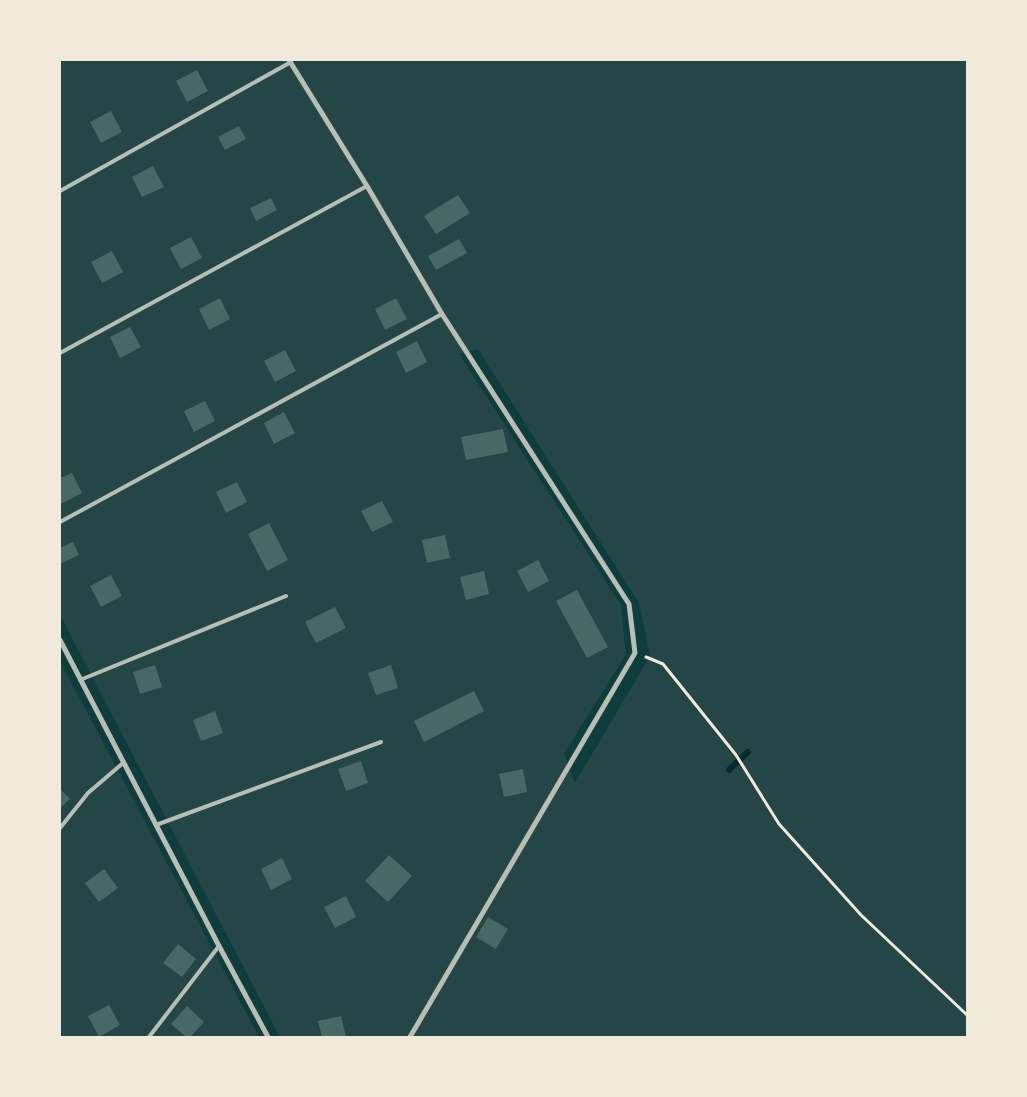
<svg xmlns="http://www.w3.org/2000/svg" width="1027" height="1097" font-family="'Fira Sans Condensed',sans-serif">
  <rect width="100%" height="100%" fill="#0f3d3e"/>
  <!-- green -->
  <g fill="#244646" fill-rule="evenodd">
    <path d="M60,60H967V1037H280L60,615ZM478,349L639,603L650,656L575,783L564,754L626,654L621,605L459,354Z"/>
    <polygon points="60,661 259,1037 60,1037"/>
  </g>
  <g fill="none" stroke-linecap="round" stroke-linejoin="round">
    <!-- stream -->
    <polyline stroke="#0a2a2b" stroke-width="6" points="729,770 748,752"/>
  </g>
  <!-- building -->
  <g fill="#486865">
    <polygon points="197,70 208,91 187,102 176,81"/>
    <polygon points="111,111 122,132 101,143 90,122"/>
    <polygon points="239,126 246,139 225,150 218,137"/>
    <polygon points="153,166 164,187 142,197 132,177"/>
    <polygon points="458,195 470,213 436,234 424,216"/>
    <polygon points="271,198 277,210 256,221 250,208"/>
    <polygon points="191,237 202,258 181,269 170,248"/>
    <polygon points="459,239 467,253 436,270 428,256"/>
    <polygon points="112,251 123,272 102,283 91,262"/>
    <polygon points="220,298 230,319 209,330 199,309"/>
    <polygon points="396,298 407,319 385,330 375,309"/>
    <polygon points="130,327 141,347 120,358 110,337"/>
    <polygon points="417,341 427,362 406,373 396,352"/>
    <polygon points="285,350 296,371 275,382 264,361"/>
    <polygon points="205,401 215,421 194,432 184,411"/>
    <polygon points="284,412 295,433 274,444 264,423"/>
    <polygon points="503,429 508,452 466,460 461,437"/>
    <polygon points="72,473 82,493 61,504 60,478"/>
    <polygon points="237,482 247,502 226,513 216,492"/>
    <polygon points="382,501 393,522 372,532 361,511"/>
    <polygon points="269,523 288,560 267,571 248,534"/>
    <polygon points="445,535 450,558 427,563 422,540"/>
    <polygon points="73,542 79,555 60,564 60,548"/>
    <polygon points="538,560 549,581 528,592 517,571"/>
    <polygon points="484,571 489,594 466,600 460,577"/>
    <polygon points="111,575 122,596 101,607 90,586"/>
    <polygon points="577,590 608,647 587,658 556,601"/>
    <polygon points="335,607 346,628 316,643 305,622"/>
    <polygon points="155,665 162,687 140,694 133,672"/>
    <polygon points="391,665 398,688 376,695 368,673"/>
    <polygon points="474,691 484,711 424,742 414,721"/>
    <polygon points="215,711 223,733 201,741 193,720"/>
    <polygon points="361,761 368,783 346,791 338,769"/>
    <polygon points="523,769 527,792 504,797 499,774"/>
    <polygon points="60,789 70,799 60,808"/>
    <polygon points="389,855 412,876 388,902 365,881"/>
    <polygon points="282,858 292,879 271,890 261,869"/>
    <polygon points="104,869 118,888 99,902 85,883"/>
    <polygon points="346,896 356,917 335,928 324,907"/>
    <polygon points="488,917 508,929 496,949 476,937"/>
    <polygon points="178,944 196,959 182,977 163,963"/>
    <polygon points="109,1005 120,1025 99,1037 88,1016"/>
    <polygon points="187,1006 204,1022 190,1037 186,1037 171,1024"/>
    <polygon points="341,1016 346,1037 322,1037 318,1021"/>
  </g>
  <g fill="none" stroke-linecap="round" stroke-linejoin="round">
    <!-- path -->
    <polyline stroke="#f1e9da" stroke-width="3" points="646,657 663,664 736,755 779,824 861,915 967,1015"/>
    <!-- service -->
    <g stroke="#b8beb3" stroke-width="4">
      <polyline points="60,191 291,62"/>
      <polyline points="60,353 367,186"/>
      <polyline points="60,522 442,314"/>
      <polyline points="80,680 286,596"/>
      <polyline points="156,825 381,742"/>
      <polyline points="60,828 88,793 123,763"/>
      <polyline points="149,1037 219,946"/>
    </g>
    <!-- minor -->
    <g stroke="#b8beb3" stroke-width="5">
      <polyline points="289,60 367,186 442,314 629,604 635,653 410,1037"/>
      <polyline points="60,640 219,946 268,1037"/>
    </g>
  </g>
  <!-- border -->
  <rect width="1027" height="1097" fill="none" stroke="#f1e9da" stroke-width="122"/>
</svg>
